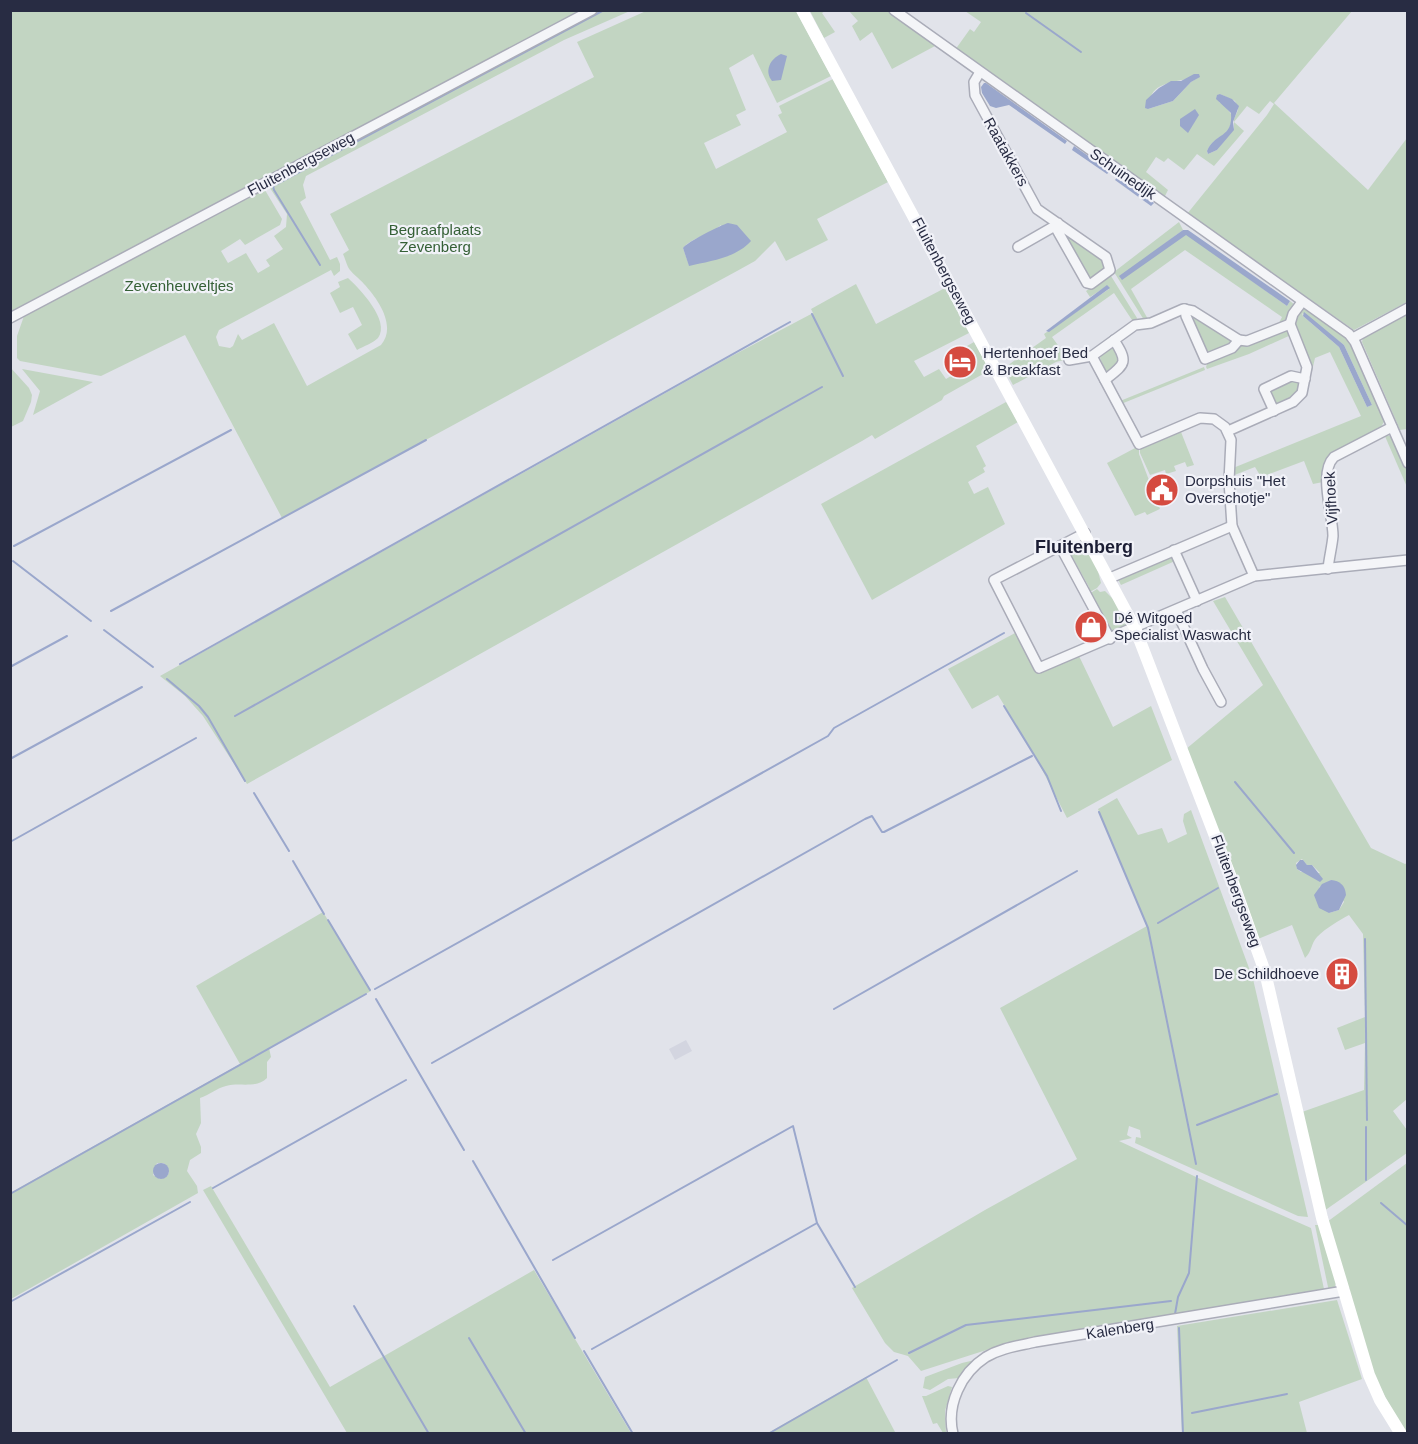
<svg xmlns="http://www.w3.org/2000/svg" width="1418" height="1444" font-family="Arial,sans-serif">
  <rect width="100%" height="100%" fill="#e1e3ea"/>
  <!-- built -->
  <polygon fill="#d3d5e0" points="686,1040 692,1051 675,1060 669,1049"/>
  <!-- green -->
  <g fill="#c2d5c2" fill-rule="evenodd">
    <polygon points="11,10 581,10 581,11 11,312"/>
    <path d="M596,11H630L564,40L306,176L303,185L306,198L300,202L330,260L337,257L340,264V271L334,276L331,270L219,330L216,337L219,346L230,348L233,346L238,334L242,340L274,323L307,386L381,345C397,326 378,299 364,284C359,278 351,273 348,267C346,263 345,258 343,254L349,250L330,214L594,77L577,42L646,11H796L831,76L777,103L753,54L729,68L746,110L736,115L741,125L704,143L716,169L787,132L778,115L782,113L779,106L833,79L888,182L817,219L828,240L786,261L775,241L755,261L737,271L282,518L185,335L101,376L20,361L17,358V336L24,316L260,189L265,190L282,219L280,225L245,245L240,239L221,251L228,263L246,253L258,273L270,266L266,260L283,249L274,236L286,227L287,214L268,185ZM721,225L730,255L689,265L683,248C692,237 710,235 721,225Z"/>
    <polygon points="810,11 825,11 822,13 835,32 824,38"/>
    <polygon points="849,11 890,11 974,71 973,73 935,46 892,69 872,32 860,41 852,26 858,21"/>
    <path d="M965,11H1352L1274,103L1368,190L1407,138V302L1354,330L1187,214L1267,115L1274,104L1270,101L1259,114L1247,106L1234,122L1244,131L1214,166L1197,154L1184,170L1168,158L1164,162L1156,157L1146,172L1168,190L1165,196L1160,197L955,50L970,29L974,32L981,22ZM1199,77L1191,82L1173,101L1148,109C1149,105 1150,98 1152,94C1159,81 1186,80 1199,77ZM1220,94L1235,101L1238,110L1234,119V128L1217,150L1208,154L1207,151C1215,133 1231,140 1232,115L1224,105L1219,102Z"/>
    <polygon points="1179,222 1183,230 1120,277 1183,235 1188,235 1287,306 1290,301 1295,305 1286,319 1278,325 1282,317 1185,250 1131,289 1149,321 1144,320 1114,272"/>
    <polygon points="1064,230 1103,259 1107,270 1091,280 1087,278 1062,234"/>
    <polygon points="1108,276 1111,276 1137,318 1136,321 1134,323 1114,293 1052,337 1068,359 1056,362 1013,385 1004,368 1046,338 1044,334 1109,289 1107,286 1090,297 1086,291"/>
    <path d="M348,278C359,288 391,321 378,338C373,343 364,346 357,350L348,334L362,325L353,307L340,313L330,293L340,287L338,282Z"/>
    <polygon points="856,284 876,324 945,288 969,333 914,361 924,377 939,369 946,379 968,366 960,350 974,342 990,370 944,396 942,400 875,439 872,435 862,441 247,784 203,716 185,696 160,676 728,358 813,313 811,309"/>
    <path d="M1304,309H1308L1350,340L1386,418L1381,427L1332,455L1323,482L1313,484L1304,461L1261,477L1255,467L1232,476L1233,468L1361,416L1330,352L1315,358L1312,371L1309,370L1293,324L1299,311ZM1302,313L1344,345L1372,405L1367,407L1339,347L1303,316Z"/>
    <polygon points="1191,314 1234,340 1234,344 1206,354"/>
    <polygon points="1407,314 1407,429 1400,430 1362,342 1363,338"/>
    <polygon points="1286,330 1291,335 1249,354 1207,369 1206,367 1208,361 1240,344"/>
    <polygon points="1112,345 1122,359 1107,375 1100,358 1102,353"/>
    <polygon points="10,367 29,388 32,395 31,402 23,421 11,427"/>
    <polygon points="1204,367 1205,370 1121,404 1120,401"/>
    <polygon points="22,369 93,382 33,415 40,391"/>
    <polygon points="1291,379 1299,381 1301,387 1296,396 1276,405 1270,391"/>
    <polygon points="1006,402 1018,422 976,446 986,466 983,468 985,472 968,482 974,494 988,487 1005,524 872,600 821,504"/>
    <polygon points="1181,432 1194,465 1187,467 1185,462 1174,466 1176,471 1166,474 1165,470 1150,475 1140,453 1140,449"/>
    <polygon points="1384,434 1393,437 1407,470 1407,487"/>
    <polygon points="1137,447 1139,447 1139,454 1160,509 1147,515 1145,512 1135,516 1107,463"/>
    <polygon points="1083,539 1098,571 1101,583 1097,588 1088,593 1089,587 1074,560 1070,559 1066,547"/>
    <polygon points="1171,556 1175,561 1121,585 1118,579 1141,568 1143,570"/>
    <polygon points="1097,589 1100,592 1105,591 1113,599 1129,626 1113,635 1106,628 1108,624 1095,600 1091,598 1089,594"/>
    <path d="M1225,597L1371,848L1405,864L1407,863V1099L1393,1111L1407,1130V1153L1324,1211L1302,1112L1364,1090L1365,1043L1345,1050L1337,1028L1365,1017L1363,934L1349,915C1338,921 1326,928 1317,937C1311,943 1312,952 1305,958L1292,925L1258,939L1186,749L1263,685L1213,601ZM1302,859L1307,865H1312L1320,873L1301,872L1297,869L1296,863ZM1331,880L1344,902L1339,910L1329,913L1319,887Z"/>
    <polygon points="1017,632 1038,673 1079,656 1113,727 1151,706 1172,760 1067,818 1035,756 998,695 972,709 948,669"/>
    <polygon points="1117,798 1138,835 1162,828 1168,843 1187,834 1183,821 1184,814 1191,810 1253,979 1308,1217 1298,1216 1135,1143 1136,1137 1141,1138 1140,1130 1129,1126 1127,1135 1132,1138 1119,1141 1224,1190 1311,1228 1324,1289 1323,1292 1005,1344 921,1371 908,1356 894,1352 885,1343 852,1288 985,1210 1077,1159 1000,1008 1147,926 1098,809"/>
    <path d="M323,912L371,991L269,1048L271,1057L267,1062V1078C256,1089 239,1082 226,1086C217,1088 209,1095 200,1098L201,1123L196,1134L201,1147V1153L190,1160L187,1171L197,1186L198,1193L11,1299L10,1193L240,1064L196,986ZM157,1163H164L169,1173L166,1177L160,1179L153,1175Z"/>
    <polygon points="1407,1163 1407,1433 1405,1433 1376,1380 1327,1222"/>
    <polygon points="211,1186 330,1387 534,1270 631,1433 347,1433 203,1190"/>
    <polygon points="1315,1225 1320,1225 1336,1283 1334,1289 1330,1291 1328,1287"/>
    <polygon points="1337,1300 1362,1379 1299,1402 1307,1433 1182,1433 1177,1326"/>
    <polygon points="979,1359 959,1378 948,1379 930,1390 923,1388 925,1377 962,1363"/>
    <polygon points="866,1377 895,1432 768,1433"/>
    <polygon points="948,1386 952,1387 945,1411 946,1433 943,1433 937,1423 933,1424 922,1396 926,1396"/>
  </g>
  <!-- water -->
  <g fill="#9aa7cc">
    <path d="M781,54L787,56L781,80L772,81C764,71 770,59 781,54Z"/>
    <polygon points="1194,74 1199,74 1200,77 1191,82 1173,101 1148,109 1145,108 1146,100 1159,88 1171,81 1181,81"/>
    <polygon points="984,83 986,83 1067,141 1065,144 1009,105 996,108 990,106 982,93 981,87"/>
    <path d="M1220,94L1232,99L1239,106L1233,122L1234,130L1217,150L1208,154L1207,151C1215,132 1233,139 1231,113L1216,99L1217,95Z"/>
    <polygon points="1195,109 1199,115 1188,133 1180,126 1180,119"/>
    <polygon points="1074,146 1110,171 1107,174 1072,150"/>
    <polygon points="1117,177 1154,203 1151,206 1115,180"/>
    <path d="M728,223L737,225L751,241C736,258 710,261 689,266L683,248C687,242 721,225 728,223Z"/>
    <polygon points="1183,230 1188,230 1290,301 1287,306 1186,235 1122,280 1119,276"/>
    <polygon points="1107,285 1110,288 1049,332 1046,331"/>
    <polygon points="1304,312 1344,345 1372,405 1367,407 1339,347 1303,316"/>
    <polygon points="1300,860 1303,860 1307,865 1312,865 1323,879 1320,882 1297,869 1296,865"/>
    <path d="M1331,880C1340,881 1345,885 1346,895L1339,910L1329,913L1319,908L1314,895L1322,884Z"/>
    <circle cx="161" cy="1171" r="8"/>
  </g>
  <g fill="none" stroke-linecap="round" stroke-linejoin="round">
    <!-- stream -->
    <g stroke="#9aa7cc" stroke-width="2">
      <polyline points="1026,13 1081,52"/>
      <polyline points="320,265 274,190 273,186 604,10"/>
      <polyline points="812,314 843,376"/>
      <polyline points="14,546 231,430"/>
      <polyline points="13,561 91,621"/>
      <polyline points="111,611 426,440"/>
      <polyline points="104,630 153,667"/>
      <polyline points="180,664 790,322"/>
      <polyline points="10,667 67,636"/>
      <polyline points="167,679 199,706 208,717 245,781"/>
      <polyline points="1004,706 1047,776 1061,811"/>
      <polyline points="235,716 822,387"/>
      <polyline points="10,759 142,687"/>
      <polyline points="1235,782 1294,853"/>
      <polyline points="254,793 289,851"/>
      <polyline points="1099,812 1148,928 1196,1164"/>
      <polyline points="10,842 196,738"/>
      <polyline points="293,861 324,914"/>
      <polyline points="328,920 370,990"/>
      <polyline points="1158,923 1218,888"/>
      <polyline points="1365,939 1367,1120"/>
      <polyline points="375,989 828,736 834,728 1004,633"/>
      <polyline points="376,999 464,1150"/>
      <polyline points="834,1009 1077,871"/>
      <polyline points="432,1063 865,819 872,816 882,832 884,832 1032,756"/>
      <polyline points="1197,1125 1277,1094"/>
      <polyline points="473,1161 575,1338"/>
      <polyline points="1366,1180 1366,1127"/>
      <polyline points="213,1188 406,1080"/>
      <polyline points="10,1194 366,994"/>
      <polyline points="1381,1203 1408,1226"/>
      <polyline points="553,1260 793,1126 817,1223 855,1287"/>
      <polyline points="10,1302 190,1202"/>
      <polyline points="354,1306 429,1434"/>
      <polyline points="1175,1314 1178,1297 1189,1273 1197,1176"/>
      <polyline points="1179,1328 1183,1434"/>
      <polyline points="469,1338 526,1434"/>
      <polyline points="592,1349 817,1223"/>
      <polyline points="584,1351 633,1434"/>
      <polyline points="909,1353 966,1325 1171,1301"/>
      <polyline points="1192,1413 1287,1394"/>
      <polyline points="768,1434 897,1360"/>
    </g>
    <defs>
      <g id="street">
        <polyline points="894,10 1349,334 1355,342 1408,463"/>
        <polyline points="980,72 974,82 975,95 1037,209 1106,257 1110,270 1091,284 1087,283 1057,230 1058,223"/>
        <polyline points="1018,247 1053,227 1057,227"/>
        <polyline points="1185,309 1186,316 1205,359 1232,348 1239,340"/>
        <polyline points="10,318 592,10"/>
        <polyline points="1353,338 1408,308"/>
        <polyline points="1092,356 1139,444 1200,418 1214,419 1225,427 1231,440 1229,481 1232,526 1254,576"/>
        <polyline points="1069,360 1092,356 1135,325 1151,323 1183,309 1193,311 1239,340 1247,341 1290,324"/>
        <path d="M1105,380C1125,364 1129,363 1114,340"/>
        <polyline points="1274,411 1264,389 1291,376 1305,379"/>
        <polyline points="1228,431 1293,402 1302,393 1307,367 1290,324 1293,314 1302,302"/>
        <polyline points="1085,533 994,580 1039,668 1254,576 1408,560"/>
        <polyline points="1060,546 1110,639"/>
        <polyline points="1174,550 1197,601"/>
        <path d="M1328,569C1329,558 1332,547 1333,536C1333,514 1318,473 1334,457L1392,427"/>
        <polyline points="1110,578 1232,526"/>
        <polyline points="1176,610 1203,669 1221,702"/>
        <path d="M953,1434C946,1405 961,1373 986,1357C1001,1348 1018,1346 1035,1342L1344,1291"/>
      </g>
    </defs>
    <!-- street casing -->
    <use href="#street" stroke="#aaacb8" stroke-width="12"/>
    <!-- street -->
    <use href="#street" stroke="#f4f5f8" stroke-width="9"/>
    <!-- secondary -->
    <polyline stroke="#fff" stroke-width="12" points="802,10 1135,628 1235,888 1265,972 1322,1218 1344,1291 1369,1375 1380,1400 1401,1434"/>
  </g>
  <!-- icons -->
  <defs>
    <symbol id="hotel-disc" viewBox="-11 -11 22 22"><circle r="9.5" fill="#d54b40" stroke="#f1f2f8"/><path d="M-6-4.5h1.5V1H6V5H4.5V3h-9V5H-6ZM-4 0a1.8 1.8 0 1 1 3.6 0ZM.5 0V-2.5h3Q6-2.5 6 0Z" fill="#fff"/></symbol>
    <symbol id="civic-disc" viewBox="-11 -11 22 22"><circle r="9.5" fill="#d54b40" stroke="#f1f2f8"/><path d="M-.6-6.5H3V-4.5H.6V-3L4-1V1h2V6H-6V1h2V-1L-.6-3ZM-1.2 2.5V6h2.4V2.5Z" fill="#fff"/></symbol>
    <symbol id="shop-disc" viewBox="-11 -11 22 22"><circle r="9.5" fill="#d54b40" stroke="#f1f2f8"/><path d="M-5-2.5h2.3a2.7 3.5 0 0 1 5.4 0H5L5.5 6h-11ZM-1.5-2.5h3a1.5 2.3 0 0 0-3 0Z" fill="#fff"/></symbol>
    <symbol id="building-disc" viewBox="-11 -11 22 22"><circle r="9.5" fill="#d54b40" stroke="#f1f2f8"/><path d="M-4-6H4V6H1V3H-1V6H-4ZM-2.5-4.3h1.7v1.8h-1.7ZM.8-4.3h1.7v1.8H.8ZM-2.5-1h1.7V.8h-1.7ZM.8-1h1.7V.8H.8Z" fill="#fff"/></symbol>
  </defs>
  <g fill-rule="evenodd">
    <use href="#hotel-disc" x="941" y="343" width="38" height="38"/>
    <use href="#civic-disc" x="1143" y="471" width="38" height="38"/>
    <use href="#shop-disc" x="1072" y="608" width="38" height="38"/>
    <use href="#building-disc" x="1323" y="955" width="38" height="38"/>
  </g>
  <g text-anchor="middle" stroke-width="4.5" stroke-linejoin="round" paint-order="stroke">
    <!-- street labels -->
    <g font-size="15" fill="#282c43" stroke="#f1f2f8">
      <text transform="translate(1006 152) rotate(61)" y="5">Raatakkers</text>
      <text transform="translate(301 164) rotate(-28)" y="5">Fluitenbergseweg</text>
      <text transform="translate(1123 174) rotate(35)" y="5">Schuinedijk</text>
      <text transform="translate(944 271) rotate(62)" y="5">Fluitenbergseweg</text>
      <text transform="translate(1331 498) rotate(-93)" y="5">Vijfhoek</text>
      <text transform="translate(1236 891) rotate(70)" y="5">Fluitenbergseweg</text>
      <text transform="translate(1120 1329) rotate(-9)" y="5">Kalenberg</text>
    </g>
    <!-- park labels -->
    <g font-size="15" fill="#356036" stroke="#f1f2f8">
      <text x="435" y="235">Begraafplaats<tspan x="435" dy="17">Zevenberg</tspan></text>
      <text x="179" y="291">Zevenheuveltjes</text>
    </g>
    <!-- poi labels -->
    <g font-size="15" fill="#282c43" stroke="#f1f2f8" text-anchor="start">
      <text x="983" y="358">Hertenhoef Bed<tspan x="983" dy="17">&amp; Breakfast</tspan></text>
      <text x="1185" y="486">Dorpshuis "Het<tspan x="1185" dy="17">Overschotje"</tspan></text>
      <text x="1114" y="623">Dé Witgoed<tspan x="1114" dy="17">Specialist Waswacht</tspan></text>
      <text x="1319" y="979" text-anchor="end">De Schildhoeve</text>
    </g>
    <!-- quarter labels -->
    <g font-size="18" font-weight="bold" fill="#1b1d34" stroke="#f1f2f8">
      <text x="1084" y="553">Fluitenberg</text>
    </g>
  </g>
  <!-- border -->
  <rect width="1418" height="1444" fill="none" stroke="#282c43" stroke-width="24"/>
</svg>
